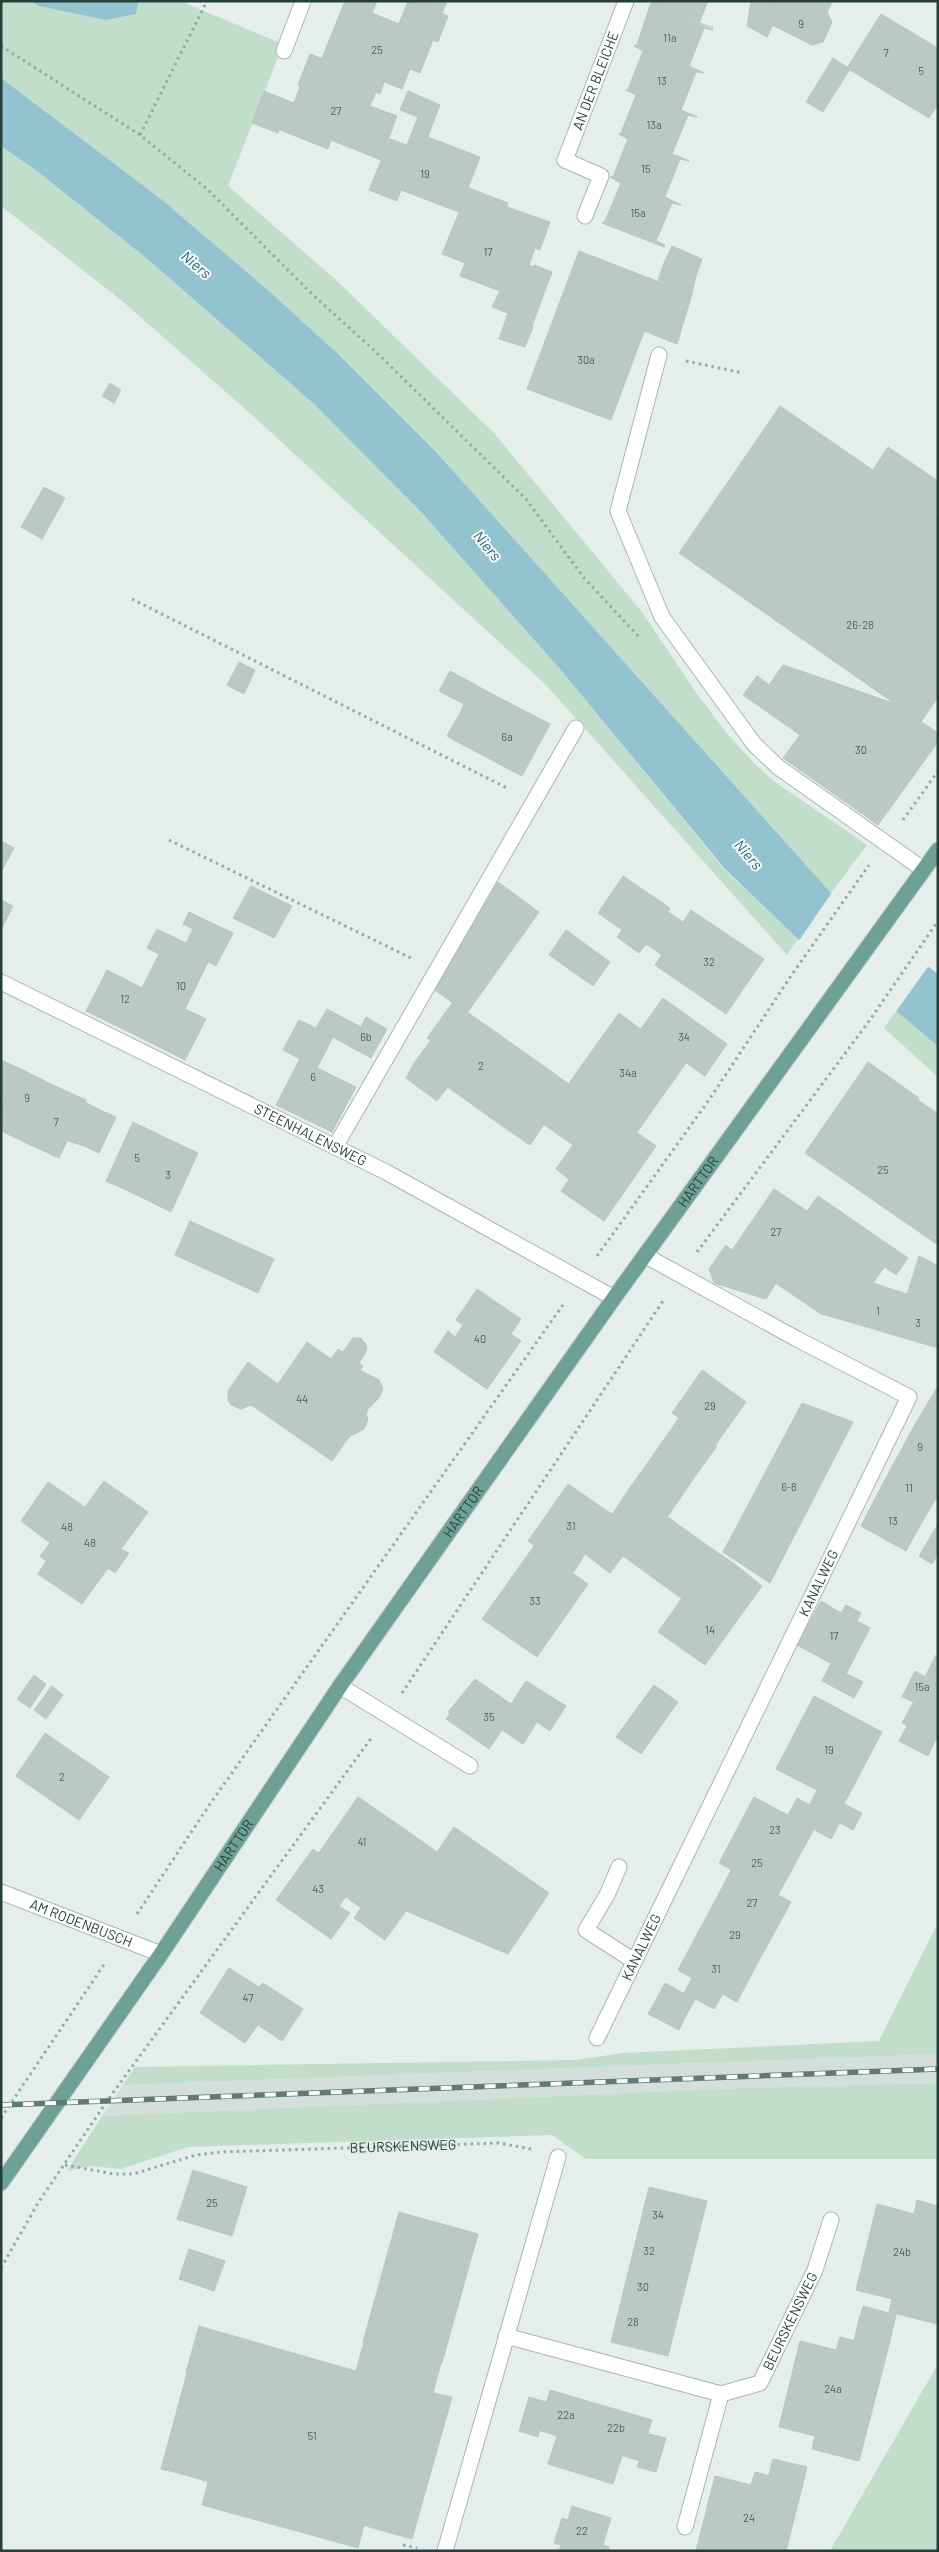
<svg xmlns="http://www.w3.org/2000/svg" width="939" height="2552" font-family="Barlow,sans-serif">
  <rect width="100%" height="100%" fill="#e6eeeb"/>
  <!-- built -->
  <polygon fill="#d4deda" points="938,2054 938,2083 744,2088 102,2116 123,2085"/>
  <!-- green -->
  <g fill="#c0deca">
    <polygon points="1,1 31,1 38,6 106,20 136,14 139,1 180,1 283,44 228,186 335,279 494,433 642,612 697,694 729,736 757,766 775,782 867,845 831,893 437,453 338,354 269,291 161,199 1,78"/>
    <polygon points="1,146 37,171 145,257 313,403 422,513 560,669 724,869 798,939 787,955 546,685 252,415 121,300 1,206"/>
    <polygon points="896,1011 938,1046 938,1077 884,1028"/>
    <polygon points="938,1923 938,2054 123,2085 135,2067 576,2060 623,2053 879,2041"/>
    <polygon points="938,2083 938,2159 586,2159 552,2135 188,2147 121,2169 89,2166 67,2171 102,2116 744,2088"/>
    <polygon points="938,2364 938,2551 830,2551"/>
  </g>
  <!-- water -->
  <g fill="#92c3cf">
    <polygon points="31,1 139,1 136,14 106,20 38,6"/>
    <polygon points="1,78 161,199 269,291 338,354 437,453 831,893 938,974 938,1046 896,1011 798,939 725,869 560,669 422,513 313,403 145,257 37,171 1,146"/>
  </g>
  <!-- pier -->
  <polygon fill="#e6eeeb" points="833,891 930,964 895,1013 798,942"/>
  <!-- building -->
  <g fill="#bbc9c4" stroke="#b8c7c2">
    <polygon points="345,1 377,1 372,13 399,24 408,1 448,16 438,42 433,40 420,73 410,69 402,89 322,58"/>
    <polygon points="410,1 447,1 442,14"/>
    <polygon points="654,1 708,1 699,23 713,28 650,5"/>
    <polygon points="751,1 774,1 764,21 773,25 767,37 747,26"/>
    <polygon points="774,1 833,1 827,12 832,22 823,42 812,45 764,21"/>
    <polygon points="650,5 713,30 704,28 689,66 704,73 634,46 637,45"/>
    <polygon points="881,14 923,39 889,94 847,68"/>
    <polygon points="923,39 938,48 938,104 929,118 889,94"/>
    <polygon points="634,46 704,73 696,72 681,110 697,117 626,90 628,89 643,51"/>
    <polygon points="310,54 384,82 380,94 376,92 370,106 397,116 381,160 331,140 328,149 280,130 291,102 294,103 300,86 298,85"/>
    <polygon points="833,58 850,69 823,112 806,102"/>
    <polygon points="626,90 697,117 688,115 672,154 689,161 619,134 621,133 636,95"/>
    <polygon points="264,91 291,102 278,133 252,123"/>
    <polygon points="408,91 440,105 433,123 400,110"/>
    <polygon points="418,117 433,123 428,137 480,157 459,212 401,190 397,201 369,190 390,139 407,145"/>
    <polygon points="619,134 689,161 680,159 665,197 681,205 610,177 613,177 628,139"/>
    <polygon points="610,177 681,205 672,203 656,241 665,245 664,247 602,223 605,221 621,183"/>
    <polygon points="469,188 508,203 507,207 550,222 540,250 535,248 529,265 533,267 515,316 492,307 500,291 460,276 465,263 442,254"/>
    <polygon points="672,246 702,259 696,276 664,263"/>
    <polygon points="579,251 662,283 611,420 527,389"/>
    <polygon points="664,263 696,276 692,294 658,280"/>
    <polygon points="534,265 552,272 532,326 513,319"/>
    <polygon points="662,283 692,294 677,344 644,331"/>
    <polygon points="508,313 515,316 513,319 533,327 525,347 499,339"/>
    <polygon points="110,383 121,390 114,403 102,396"/>
    <polygon points="780,406 938,515 938,697 921,722 679,553"/>
    <polygon points="888,447 938,481 938,509 935,513 873,470"/>
    <polygon points="44,487 65,498 42,539 21,527"/>
    <polygon points="239,662 255,670 244,694 227,685"/>
    <polygon points="783,665 804,672 773,716 743,695 757,676 769,685"/>
    <polygon points="450,671 474,684 464,704 439,691"/>
    <polygon points="804,672 893,703 938,733 938,742 878,825 783,758 800,735 773,716"/>
    <polygon points="474,684 492,694 482,714 464,704"/>
    <polygon points="492,694 550,724 522,776 465,746 475,727 458,718 464,704 482,714"/>
    <polygon points="457,718 475,727 465,746 447,736"/>
    <polygon points="1,841 14,848 1,872"/>
    <polygon points="623,876 670,908 668,912 683,922 662,955 646,944 639,953 617,937 622,930 598,913"/>
    <polygon points="498,882 539,912 522,936 481,911"/>
    <polygon points="251,886 292,906 274,938 233,918"/>
    <polygon points="1,900 13,906 1,930"/>
    <polygon points="691,910 764,959 726,1014 655,965"/>
    <polygon points="481,911 522,936 467,1013 435,990"/>
    <polygon points="189,912 199,917 193,929 183,924"/>
    <polygon points="199,917 233,933 216,966 183,949"/>
    <polygon points="157,929 186,943 176,962 147,948"/>
    <polygon points="566,930 610,962 593,986 549,955"/>
    <polygon points="183,949 208,962 185,1009 206,1019 185,1060 139,1037"/>
    <polygon points="159,954 176,962 139,1037 86,1011 107,970 142,988"/>
    <polygon points="663,998 727,1044 705,1076 640,1030"/>
    <polygon points="453,1002 548,1069 505,1128 414,1063 431,1040 427,1038"/>
    <polygon points="327,1009 361,1027 366,1017 387,1029 371,1058 316,1028"/>
    <polygon points="619,1013 686,1063 637,1132 569,1083"/>
    <polygon points="299,1020 316,1028 300,1059 283,1050"/>
    <polygon points="316,1028 333,1037 317,1068 356,1087 332,1132 276,1105"/>
    <polygon points="1,1060 21,1069 1,1111"/>
    <polygon points="868,1062 919,1098 918,1100 938,1114 938,1245 805,1153"/>
    <polygon points="414,1063 448,1087 437,1101 406,1078"/>
    <polygon points="21,1069 53,1085 26,1143 1,1131 1,1111"/>
    <polygon points="548,1069 570,1085 530,1145 505,1128"/>
    <polygon points="53,1085 86,1100 59,1158 26,1143"/>
    <polygon points="570,1085 614,1116 595,1144 589,1140 582,1151 543,1124"/>
    <polygon points="85,1102 100,1110 84,1146 68,1141"/>
    <polygon points="100,1110 116,1117 99,1153 84,1146"/>
    <polygon points="614,1116 656,1146 604,1221 561,1191"/>
    <polygon points="133,1122 166,1138 139,1196 106,1181"/>
    <polygon points="166,1138 198,1153 171,1212 139,1196"/>
    <polygon points="589,1140 595,1144 570,1180 556,1169 573,1145 582,1151"/>
    <polygon points="774,1189 807,1211 818,1196 908,1258 896,1275 817,1219 774,1282 776,1283 766,1299 714,1283 709,1269 726,1245 732,1250"/>
    <polygon points="817,1219 885,1266 846,1321 821,1314 774,1282"/>
    <polygon points="190,1221 274,1259 258,1293 175,1255"/>
    <polygon points="919,1256 931,1262 914,1303 905,1301"/>
    <polygon points="931,1262 938,1266 938,1311 914,1303"/>
    <polygon points="873,1283 907,1294 894,1335 846,1321"/>
    <polygon points="477,1289 521,1319 511,1334 521,1341 487,1389 434,1352 448,1331 455,1337 463,1325 456,1320"/>
    <polygon points="905,1301 938,1311 938,1348 894,1335"/>
    <polygon points="353,1338 361,1338 367,1346 366,1352 359,1363 363,1366 360,1370 379,1380 383,1389 379,1398 368,1409 366,1414 368,1419 364,1429 349,1437 332,1461 251,1405 241,1409 231,1405 228,1401 228,1391 248,1362 278,1384 307,1342 331,1359 338,1349 343,1352"/>
    <polygon points="702,1370 746,1402 716,1444 672,1413"/>
    <polygon points="938,1386 938,1432 917,1421"/>
    <polygon points="802,1403 853,1422 770,1583 723,1552"/>
    <polygon points="679,1418 717,1446 696,1475 658,1448"/>
    <polygon points="917,1421 938,1432 938,1485 895,1461"/>
    <polygon points="658,1448 696,1475 668,1516 629,1489"/>
    <polygon points="895,1461 938,1485 938,1495 925,1517 879,1491"/>
    <polygon points="104,1481 148,1512 121,1549 129,1553 115,1573 108,1568 82,1604 38,1574 46,1561 40,1556 50,1543 21,1521 48,1482 85,1507"/>
    <polygon points="568,1484 613,1515 597,1537 623,1556 610,1573 585,1554 573,1573 528,1541"/>
    <polygon points="629,1489 708,1546 674,1593 597,1537"/>
    <polygon points="879,1491 925,1517 906,1551 861,1526"/>
    <polygon points="938,1524 938,1554 932,1564 919,1556"/>
    <polygon points="534,1546 588,1584 537,1657 482,1619"/>
    <polygon points="708,1546 736,1565 702,1613 674,1593"/>
    <polygon points="736,1565 762,1586 705,1665 678,1646"/>
    <polygon points="682,1598 702,1613 678,1646 658,1632"/>
    <polygon points="821,1601 841,1613 846,1605 861,1613 857,1621 870,1628 846,1674 831,1666 832,1664 797,1645"/>
    <polygon points="936,1655 938,1656 938,1713 902,1697 915,1671 925,1677"/>
    <polygon points="830,1665 863,1682 854,1698 822,1681"/>
    <polygon points="34,1675 46,1684 30,1708 17,1699"/>
    <polygon points="475,1679 537,1722 523,1744 502,1730 489,1749 446,1719 450,1714 448,1712"/>
    <polygon points="526,1681 566,1706 550,1731 511,1704"/>
    <polygon points="654,1685 678,1702 641,1754 616,1737"/>
    <polygon points="52,1686 63,1695 46,1719 34,1710"/>
    <polygon points="814,1696 882,1732 844,1804 776,1769"/>
    <polygon points="913,1703 938,1713 938,1742 902,1723"/>
    <polygon points="907,1726 935,1741 928,1756 899,1741"/>
    <polygon points="45,1733 109,1777 79,1820 16,1776"/>
    <polygon points="817,1790 862,1813 853,1830 809,1806"/>
    <polygon points="358,1797 406,1830 366,1887 318,1854"/>
    <polygon points="754,1797 814,1829 796,1862 736,1831"/>
    <polygon points="797,1798 840,1822 831,1839 788,1815"/>
    <polygon points="454,1827 549,1893 508,1954 399,1908"/>
    <polygon points="406,1830 437,1852 399,1908 389,1904 366,1887"/>
    <polygon points="736,1831 796,1862 778,1895 719,1863"/>
    <polygon points="313,1849 357,1882 339,1906 350,1913 331,1939 276,1900"/>
    <polygon points="731,1870 791,1902 773,1935 714,1903"/>
    <polygon points="357,1882 372,1892 361,1908 346,1897"/>
    <polygon points="372,1892 389,1904 406,1911 385,1940 354,1918"/>
    <polygon points="714,1903 773,1935 755,1968 696,1936"/>
    <polygon points="696,1936 755,1968 737,2002 678,1970"/>
    <polygon points="229,1968 259,1987 263,1983 303,2009 282,2041 258,2025 245,2043 200,2013"/>
    <polygon points="692,1978 723,1994 714,2009 684,1993"/>
    <polygon points="665,1983 695,2000 687,2014 657,1998"/>
    <polygon points="657,1998 687,2014 679,2030 648,2014"/>
    <polygon points="193,2170 247,2187 232,2236 177,2219"/>
    <polygon points="649,2187 707,2201 668,2356 611,2342"/>
    <polygon points="917,2200 938,2206 937,2324 889,2312 892,2299 856,2290 877,2204 914,2214"/>
    <polygon points="399,2212 478,2234 442,2363 363,2342"/>
    <polygon points="189,2249 225,2261 214,2291 179,2279"/>
    <polygon points="863,2306 896,2315 892,2332 858,2323"/>
    <polygon points="858,2323 892,2332 888,2349 854,2341"/>
    <polygon points="199,2326 356,2371 364,2342 441,2363 433,2393 452,2397 412,2539 174,2472 200,2376 186,2372"/>
    <polygon points="840,2337 888,2349 859,2461 812,2449 815,2436 779,2427 800,2341 836,2350"/>
    <polygon points="187,2373 200,2376 174,2472 161,2469"/>
    <polygon points="550,2390 652,2420 640,2461 538,2430"/>
    <polygon points="529,2397 546,2402 538,2437 519,2431"/>
    <polygon points="649,2434 666,2438 656,2472 637,2467"/>
    <polygon points="557,2436 622,2456 613,2484 548,2464"/>
    <polygon points="773,2459 807,2467 803,2484 769,2475"/>
    <polygon points="755,2472 803,2484 786,2551 696,2551 715,2476 751,2485"/>
    <polygon points="208,2482 364,2525 358,2548 202,2505"/>
    <polygon points="572,2506 611,2518 603,2545 609,2547 608,2551 559,2551 561,2545 554,2543 562,2518 568,2520"/>
  </g>
  <g fill="none" stroke-linecap="round" stroke-linejoin="round">
    <defs>
      <g id="service">
        <polyline points="565,160 601,176 585,216"/>
        <polyline points="659,355 618,511 662,617 754,744 778,767 924,870"/>
        <polyline points="335,1147 576,728"/>
        <polyline points="340,1686 470,1766"/>
        <polyline points="619,1867 607,1895 586,1930 634,1961"/>
      </g>
      <g id="minor">
        <polyline points="284,51 303,1"/>
        <path id="s2" d="M565,160L626,1"/>
        <path id="s3" d="M1,982L386,1172L614,1298"/>
        <path id="s4" d="M1,1892L161,1954"/>
        <path id="s5" d="M597,2038L909,1397L797,1339L646,1256"/>
        <path id="s6" d="M506,2336L721,2394L760,2383L815,2270L831,2220"/>
        <polyline points="685,2527 721,2394"/>
        <polyline points="445,2551 558,2157"/>
      </g>
      <g id="primary">
        <path id="s7" d="M1,2183L161,1954L340,1686L614,1298L938,850"/>
      </g>
    </defs>
    <!-- service casing -->
    <use href="#service" stroke="#a8b6b2" stroke-width="17"/>
    <!-- minor casing -->
    <use href="#minor" stroke="#a8b6b2" stroke-width="17"/>
    <!-- primary casing -->
    <use href="#primary" stroke="#c2c9c8" stroke-width="17"/>
    <!-- path -->
    <g stroke="#88b0a5" stroke-width="3" stroke-dasharray="2.5 4" stroke-linecap="butt">
      <polyline points="1,46 140,135 207,189 313,295 376,352 526,499 584,578 641,639"/>
      <polyline points="140,135 207,1"/>
      <polyline points="686,361 743,373"/>
      <polyline points="132,599 509,789"/>
      <polyline points="903,820 938,771"/>
      <polyline points="169,840 411,958"/>
      <polyline points="697,1252 867,1024 938,921"/>
      <polyline points="597,1256 709,1100 793,973 869,865"/>
      <polyline points="402,1693 665,1298"/>
      <polyline points="137,1914 210,1804 565,1302"/>
      <polyline points="1,2118 105,1963"/>
      <path id="s1" d="M65,2165L114,2174H133L196,2155L221,2152L499,2143L531,2149"/>
      <polyline points="1,2268 38,2203 107,2101 372,1737"/>
      <polyline points="403,2545 417,2548"/>
    </g>
    <!-- service -->
    <use href="#service" stroke="#fff" stroke-width="15"/>
    <!-- minor -->
    <use href="#minor" stroke="#fff" stroke-width="15"/>
    <!-- primary -->
    <use href="#primary" stroke="#6da196" stroke-width="15"/>
    <defs>
      <polyline id="rail" points="1,2105 938,2069"/>
    </defs>
    <!-- rail casing -->
    <use href="#rail" stroke="#607b75" stroke-width="5.5"/>
    <!-- rail -->
    <use href="#rail" stroke="#f7faf9" stroke-width="4" stroke-dasharray="11" stroke-linecap="butt"/>
  </g>
  <g text-anchor="middle" stroke-width="4" stroke-linejoin="round" paint-order="stroke">
    <!-- number labels -->
    <g font-size="11" fill="#4a625c">
      <text x="801" y="28">9</text>
      <text x="670" y="42">11a</text>
      <text x="377" y="54">25</text>
      <text x="886" y="57">7</text>
      <text x="921" y="75">5</text>
      <text x="662" y="85">13</text>
      <text x="336" y="115">27</text>
      <text x="654" y="129">13a</text>
      <text x="646" y="173">15</text>
      <text x="425" y="178">19</text>
      <text x="638" y="217">15a</text>
      <text x="488" y="256">17</text>
      <text x="586" y="364">30a</text>
      <text x="860" y="629">26-28</text>
      <text x="507" y="741">6a</text>
      <text x="861" y="754">30</text>
      <text x="709" y="966">32</text>
      <text x="181" y="990">10</text>
      <text x="125" y="1003">12</text>
      <text x="366" y="1041">6b</text>
      <text x="684" y="1041">34</text>
      <text x="481" y="1070">2</text>
      <text x="628" y="1077">34a</text>
      <text x="313" y="1081">6</text>
      <text x="27" y="1102">9</text>
      <text x="56" y="1126">7</text>
      <text x="137" y="1162">5</text>
      <text x="883" y="1174">25</text>
      <text x="168" y="1179">3</text>
      <text x="776" y="1236">27</text>
      <text x="878" y="1315">1</text>
      <text x="918" y="1327">3</text>
      <text x="480" y="1343">40</text>
      <text x="302" y="1403">44</text>
      <text x="710" y="1410">29</text>
      <text x="920" y="1451">9</text>
      <text x="789" y="1491">6-8</text>
      <text x="909" y="1492">11</text>
      <text x="893" y="1525">13</text>
      <text x="571" y="1530">31</text>
      <text x="67" y="1531">48</text>
      <text x="90" y="1547">48</text>
      <text x="535" y="1605">33</text>
      <text x="710" y="1634">14</text>
      <text x="834" y="1640">17</text>
      <text x="922" y="1691">15a</text>
      <text x="489" y="1721">35</text>
      <text x="829" y="1754">19</text>
      <text x="62" y="1781">2</text>
      <text x="775" y="1834">23</text>
      <text x="362" y="1846">41</text>
      <text x="757" y="1867">25</text>
      <text x="318" y="1893">43</text>
      <text x="752" y="1907">27</text>
      <text x="735" y="1939">29</text>
      <text x="716" y="1973">31</text>
      <text x="248" y="2002">47</text>
      <text x="212" y="2207">25</text>
      <text x="658" y="2219">34</text>
      <text x="649" y="2255">32</text>
      <text x="902" y="2256">24b</text>
      <text x="643" y="2291">30</text>
      <text x="633" y="2326">28</text>
      <text x="833" y="2393">24a</text>
      <text x="566" y="2419">22a</text>
      <text x="616" y="2432">22b</text>
      <text x="312" y="2440">51</text>
      <text x="749" y="2522">24</text>
      <text x="582" y="2535">22</text>
    </g>
    <!-- street labels -->
    <g font-size="14" fill="#253f3a" stroke="#f7faf9">
      <text dy="5" stroke="none"><textPath href="#s2" startOffset="85">AN DER BLEICHE</textPath></text>
      <text dy="5" stroke="none"><textPath href="#s3" startOffset="345">STEENHALENSWEG</textPath></text>
      <text dy="5" stroke="none"><textPath href="#s7" startOffset="1220">HARTTOR</textPath></text>
      <text dy="5" stroke="none"><textPath href="#s7" startOffset="815">HARTTOR</textPath></text>
      <text dy="5" stroke="none"><textPath href="#s5" startOffset="506">KANALWEG</textPath></text>
      <text dy="5" stroke="none"><textPath href="#s7" startOffset="410">HARTTOR</textPath></text>
      <text dy="5" stroke="none"><textPath href="#s4" startOffset="86">AM RODENBUSCH</textPath></text>
      <text dy="5" stroke="none"><textPath href="#s5" startOffset="101">KANALWEG</textPath></text>
      <text dy="5" stroke="none"><textPath href="#s1" startOffset="342">BEURSKENSWEG</textPath></text>
      <text dy="5" stroke="none"><textPath href="#s6" startOffset="332">BEURSKENSWEG</textPath></text>
    </g>
    <!-- water labels -->
    <g font-size="15" font-style="italic" fill="#226679" stroke="#f7faf9">
      <text transform="translate(196 265) rotate(40)" y="5">Niers</text>
      <text transform="translate(487 546) rotate(50)" y="5">Niers</text>
      <text transform="translate(748 855) rotate(49)" y="5">Niers</text>
    </g>
  </g>
  <!-- border -->
  <rect width="939" height="2552" fill="none" stroke="#253f3a" stroke-width="5"/>
</svg>
